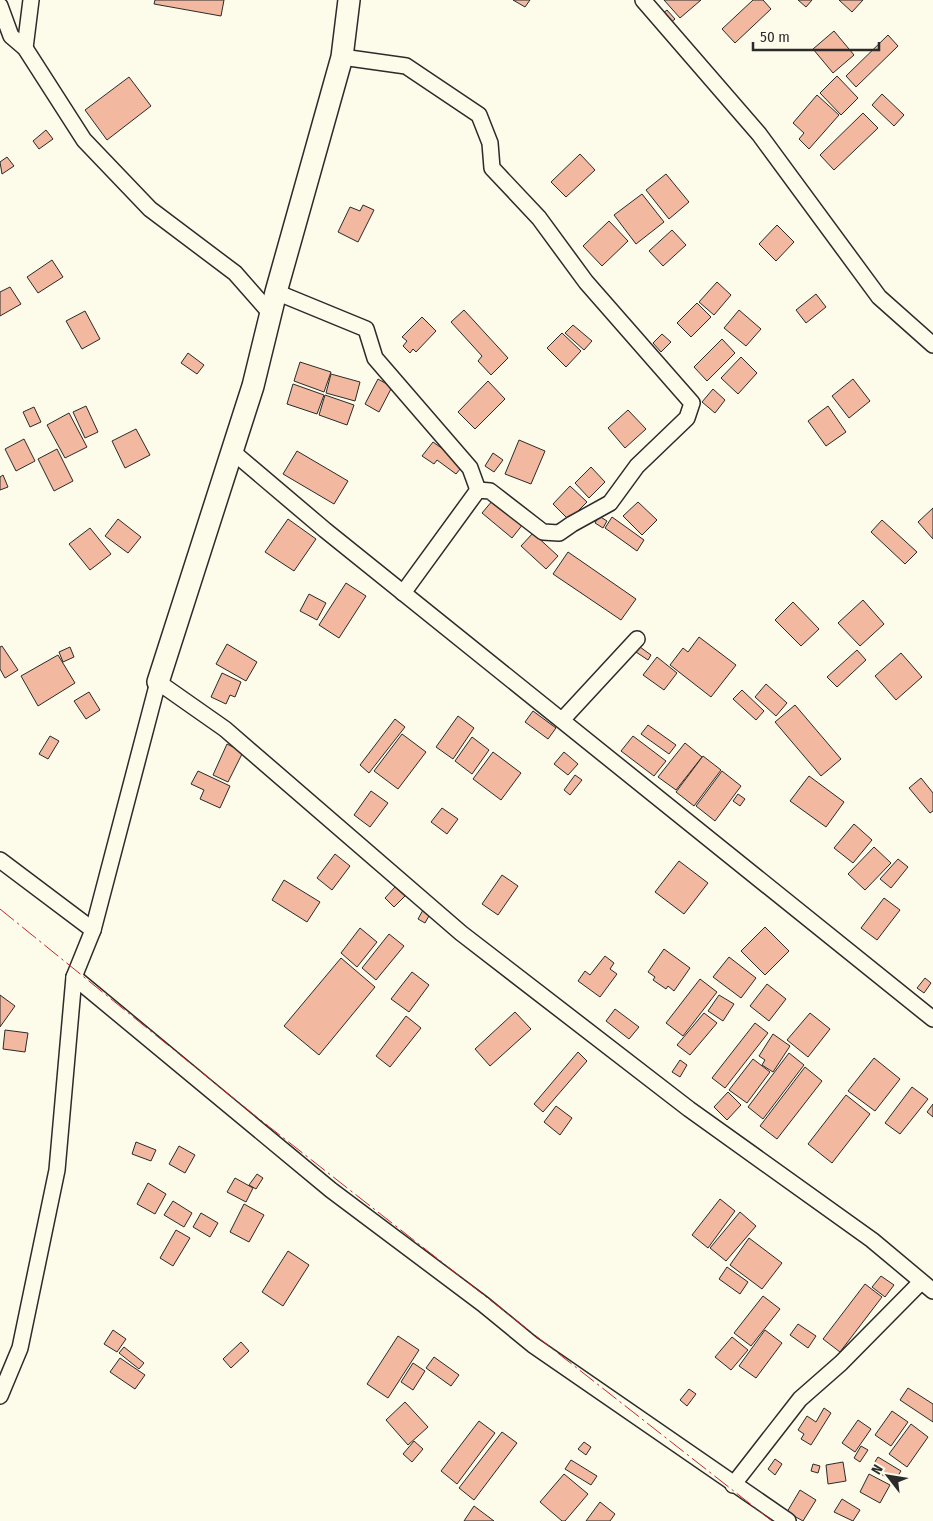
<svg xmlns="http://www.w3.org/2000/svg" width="933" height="1521" font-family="'Fira Sans Condensed',sans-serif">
  <rect width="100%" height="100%" fill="#fdfbea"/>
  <!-- building -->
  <g fill="#f2b8a0" stroke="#2b2b2b">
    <polygon points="155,0 224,0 221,16 154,4"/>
    <polygon points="513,0 530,0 525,7"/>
    <polygon points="664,0 701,0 680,18"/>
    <polygon points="753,0 763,0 771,9 735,43 722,29"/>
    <polygon points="798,0 812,0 806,7"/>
    <polygon points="839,0 863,0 852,12"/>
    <polygon points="667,10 675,19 669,24 661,15"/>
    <polygon points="834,31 854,55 833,73 813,49"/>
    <polygon points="888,35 898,46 856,87 846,76"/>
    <polygon points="837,76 858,98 841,115 820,93"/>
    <polygon points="129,77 151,106 107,140 85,110"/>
    <polygon points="882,94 904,115 894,126 872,105"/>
    <polygon points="817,95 839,115 809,149 799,139 804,133 793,123"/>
    <polygon points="863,113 878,128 834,170 820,155"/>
    <polygon points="46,130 53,139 39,149 33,141"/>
    <polygon points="580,154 595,170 566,197 551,182"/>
    <polygon points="7,157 14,166 2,174 0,162"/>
    <polygon points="666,174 689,202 669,219 646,190"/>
    <polygon points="642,194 664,222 636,244 614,215"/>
    <polygon points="363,205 374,210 358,242 338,232 350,207 360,211"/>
    <polygon points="609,221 628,241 602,266 583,246"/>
    <polygon points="777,225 794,242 776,261 759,244"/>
    <polygon points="672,230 686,245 663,266 649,251"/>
    <polygon points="52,260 63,277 38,293 27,277"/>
    <polygon points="717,282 731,295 714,315 699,302"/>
    <polygon points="10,287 21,304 0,316 0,292"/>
    <polygon points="816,294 826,307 806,323 796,310"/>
    <polygon points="697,303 711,317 691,337 677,323"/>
    <polygon points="464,310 508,358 491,375 478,361 482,356 451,322"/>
    <polygon points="739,310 761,329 746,346 724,328"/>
    <polygon points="85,311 100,339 82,349 66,321"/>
    <polygon points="422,317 436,331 416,352 413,349 410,353 403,346 407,341 402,337"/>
    <polygon points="573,325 592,341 584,350 565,333"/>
    <polygon points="562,333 581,351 566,367 547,348"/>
    <polygon points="662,334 671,342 661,352 653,343"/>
    <polygon points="722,339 735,353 707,381 694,367"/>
    <polygon points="188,353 204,365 197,374 181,363"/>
    <polygon points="741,357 757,373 738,394 721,378"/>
    <polygon points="300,362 331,372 324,392 294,381"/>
    <polygon points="331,374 360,382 355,401 326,393"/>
    <polygon points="378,379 392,387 379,412 365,404"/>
    <polygon points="853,379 870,401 849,418 832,396"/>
    <polygon points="488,381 505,399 475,429 458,412"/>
    <polygon points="293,384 324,395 317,414 287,404"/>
    <polygon points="713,389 725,400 715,413 702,402"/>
    <polygon points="325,395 354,405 347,425 319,415"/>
    <polygon points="86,406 98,432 85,438 73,412"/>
    <polygon points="828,406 846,432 826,446 808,421"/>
    <polygon points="34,407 41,422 30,427 23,412"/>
    <polygon points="628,410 646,429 625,448 608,428"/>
    <polygon points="69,413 87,447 65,458 47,425"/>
    <polygon points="136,429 150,455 125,468 112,441"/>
    <polygon points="24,439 35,461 16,471 5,449"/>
    <polygon points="519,440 545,451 531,484 505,474"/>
    <polygon points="433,442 464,464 456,474 437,460 434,464 422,456"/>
    <polygon points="57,449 73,481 54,491 38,459"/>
    <polygon points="297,451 348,481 334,504 283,474"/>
    <polygon points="493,453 503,460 494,472 485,466"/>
    <polygon points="591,467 605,482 589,498 575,483"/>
    <polygon points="3,475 8,487 0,490 0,477"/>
    <polygon points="570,486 587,502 569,520 553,504"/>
    <polygon points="493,500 523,524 512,538 482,513"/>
    <polygon points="638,502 657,520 642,535 623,516"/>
    <polygon points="933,508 933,539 918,522"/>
    <polygon points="599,516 607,521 603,528 595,523"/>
    <polygon points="612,517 644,540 637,551 605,528"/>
    <polygon points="118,519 141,537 128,553 105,536"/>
    <polygon points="288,519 316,539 294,571 265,552"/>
    <polygon points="882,520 917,552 905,564 871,532"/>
    <polygon points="90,528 111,554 90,570 69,544"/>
    <polygon points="533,533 558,556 546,569 521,546"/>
    <polygon points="568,552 636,599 621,620 553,574"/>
    <polygon points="346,583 366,596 339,638 319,625"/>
    <polygon points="309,594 326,603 317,620 300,611"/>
    <polygon points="863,600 884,624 860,646 838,623"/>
    <polygon points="793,602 819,629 801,646 775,620"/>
    <polygon points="699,637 736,665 711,697 670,665 683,648 688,652"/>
    <polygon points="227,644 257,662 246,681 216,664"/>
    <polygon points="2,646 18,670 5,678 0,669 0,647"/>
    <polygon points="70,647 74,657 63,662 59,652"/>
    <polygon points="640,647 651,655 648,660 636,652"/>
    <polygon points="857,650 866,660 837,687 827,677"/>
    <polygon points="901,653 922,677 896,700 875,676"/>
    <polygon points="58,655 75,683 38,706 21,676"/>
    <polygon points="657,657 677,673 664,690 643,675"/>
    <polygon points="222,673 241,682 235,697 230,695 226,704 211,697"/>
    <polygon points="766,684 787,703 776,716 755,697"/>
    <polygon points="742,690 764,711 756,720 733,699"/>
    <polygon points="89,692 100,710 86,719 74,701"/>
    <polygon points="795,705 841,759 821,776 775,722"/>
    <polygon points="533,711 556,728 548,739 525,722"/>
    <polygon points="458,716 474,728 453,759 436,747"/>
    <polygon points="395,719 405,727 369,773 360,765"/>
    <polygon points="648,725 676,745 669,754 641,734"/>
    <polygon points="402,734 426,752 398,789 374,771"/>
    <polygon points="50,736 59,741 48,759 39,754"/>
    <polygon points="633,736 666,761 654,776 621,751"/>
    <polygon points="472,737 489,750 472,774 455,761"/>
    <polygon points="685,743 702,757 676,790 658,777"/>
    <polygon points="227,744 243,752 228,782 213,775"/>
    <polygon points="493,752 521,773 501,800 473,779"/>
    <polygon points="564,752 578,764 568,775 554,764"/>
    <polygon points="703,756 721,770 694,806 676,792"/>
    <polygon points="198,771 230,786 220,808 200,799 204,790 191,784"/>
    <polygon points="722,771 741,786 715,821 696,806"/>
    <polygon points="575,775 582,780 570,795 564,790"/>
    <polygon points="809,776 844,802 826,827 790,801"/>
    <polygon points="921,778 933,793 933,811 930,813 909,788"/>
    <polygon points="371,791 388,803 370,827 354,815"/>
    <polygon points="738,794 745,799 740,806 733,801"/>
    <polygon points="442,808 458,819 447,834 431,822"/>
    <polygon points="854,824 872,840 853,863 834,848"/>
    <polygon points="874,847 891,863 865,890 848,874"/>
    <polygon points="335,854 350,866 332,890 317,878"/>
    <polygon points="898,859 908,867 891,888 880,879"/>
    <polygon points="679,861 708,883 684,914 655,892"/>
    <polygon points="502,875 518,886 498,915 482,904"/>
    <polygon points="284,880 320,902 307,922 272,900"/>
    <polygon points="395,887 405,896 394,907 385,898"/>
    <polygon points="884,898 900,910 877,940 861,928"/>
    <polygon points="423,910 430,914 425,923 418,919"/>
    <polygon points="765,927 789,951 765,975 741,951"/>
    <polygon points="360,928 377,942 357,967 341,953"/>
    <polygon points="389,934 404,946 376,980 362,968"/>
    <polygon points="664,949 690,968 674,991 668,986 666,989 653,980 655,977 648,972"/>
    <polygon points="605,956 614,963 610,969 617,974 600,997 578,981 585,971 590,975"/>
    <polygon points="729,957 756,978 741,998 713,977"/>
    <polygon points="341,958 375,987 319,1055 284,1026"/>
    <polygon points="412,972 429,985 409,1012 391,999"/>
    <polygon points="925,978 931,983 924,993 917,988"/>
    <polygon points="700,979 717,992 683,1036 666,1023"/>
    <polygon points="767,984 786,999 769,1021 750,1006"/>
    <polygon points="0,995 15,1006 0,1027"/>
    <polygon points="719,995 734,1004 723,1021 708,1011"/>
    <polygon points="615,1009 639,1027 629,1039 606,1021"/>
    <polygon points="515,1012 531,1029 490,1066 475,1049"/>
    <polygon points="704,1013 717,1023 690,1055 677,1045"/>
    <polygon points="810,1013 830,1029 808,1057 787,1040"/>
    <polygon points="406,1016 421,1028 390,1067 376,1056"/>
    <polygon points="755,1023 768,1033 725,1088 712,1078"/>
    <polygon points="5,1030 28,1033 25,1052 3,1049"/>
    <polygon points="773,1034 790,1046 773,1072 762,1065 765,1060 759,1056"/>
    <polygon points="578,1052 587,1061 543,1112 534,1104"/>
    <polygon points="789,1053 804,1065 763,1119 748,1107"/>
    <polygon points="874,1058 900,1079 875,1111 848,1091"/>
    <polygon points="753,1059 770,1072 747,1103 729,1090"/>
    <polygon points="680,1060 687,1065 680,1077 672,1072"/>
    <polygon points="805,1067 822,1081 777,1139 760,1126"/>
    <polygon points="912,1087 928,1099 900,1134 885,1123"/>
    <polygon points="728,1092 741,1105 727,1120 714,1107"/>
    <polygon points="846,1095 870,1114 832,1163 808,1144"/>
    <polygon points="933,1104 933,1117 927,1112"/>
    <polygon points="556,1106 572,1118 560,1135 544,1122"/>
    <polygon points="136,1142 156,1150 151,1161 132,1154"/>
    <polygon points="179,1146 195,1155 185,1173 169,1164"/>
    <polygon points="257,1174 263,1178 256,1189 249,1185"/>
    <polygon points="235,1178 253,1188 246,1202 227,1192"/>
    <polygon points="148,1183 166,1194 155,1214 137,1204"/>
    <polygon points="720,1199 735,1211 708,1248 692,1235"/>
    <polygon points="173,1201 192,1213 184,1227 164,1215"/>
    <polygon points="244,1204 264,1215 249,1242 230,1232"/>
    <polygon points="740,1212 756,1226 726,1261 710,1248"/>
    <polygon points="201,1213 218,1223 210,1237 193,1227"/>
    <polygon points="176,1230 190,1238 173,1266 160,1258"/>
    <polygon points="749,1238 782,1263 762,1289 730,1265"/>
    <polygon points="288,1251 309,1265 283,1306 262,1292"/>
    <polygon points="727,1267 748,1282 740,1294 719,1279"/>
    <polygon points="881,1276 894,1285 885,1297 872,1287"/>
    <polygon points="865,1284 882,1297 840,1352 823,1339"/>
    <polygon points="763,1296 780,1309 751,1346 734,1333"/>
    <polygon points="798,1324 816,1336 808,1348 790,1335"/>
    <polygon points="113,1330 126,1339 117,1352 104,1344"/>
    <polygon points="765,1330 782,1343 756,1378 739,1366"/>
    <polygon points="398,1336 419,1350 388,1398 367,1384"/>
    <polygon points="732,1337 748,1350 731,1370 715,1357"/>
    <polygon points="241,1342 249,1351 231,1368 223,1359"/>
    <polygon points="124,1347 144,1363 139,1369 119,1353"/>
    <polygon points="434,1357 459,1375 451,1386 426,1368"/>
    <polygon points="120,1358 145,1375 135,1389 110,1372"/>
    <polygon points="413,1363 425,1371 413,1390 401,1382"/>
    <polygon points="908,1388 933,1404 933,1422 900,1400"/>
    <polygon points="689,1389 696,1394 687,1406 680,1400"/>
    <polygon points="405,1402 428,1427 408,1445 386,1420"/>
    <polygon points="824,1408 831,1413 811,1445 801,1439 804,1434 798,1430 807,1416 816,1422"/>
    <polygon points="892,1411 908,1422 891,1446 875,1435"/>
    <polygon points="858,1420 871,1429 855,1452 842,1443"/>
    <polygon points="479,1421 495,1433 457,1484 441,1471"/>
    <polygon points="911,1424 928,1437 907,1467 889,1454"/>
    <polygon points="502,1432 517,1443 474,1500 459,1488"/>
    <polygon points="414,1441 423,1449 412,1462 403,1454"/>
    <polygon points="584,1442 591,1447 586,1455 578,1449"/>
    <polygon points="861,1446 868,1450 860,1462 854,1458"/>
    <polygon points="878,1457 901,1471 894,1482 871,1468"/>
    <polygon points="775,1459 782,1464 775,1475 768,1469"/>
    <polygon points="571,1460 597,1476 591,1485 565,1469"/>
    <polygon points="843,1462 846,1481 828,1484 826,1465"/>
    <polygon points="813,1464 820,1466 818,1473 811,1471"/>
    <polygon points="564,1474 588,1494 565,1521 562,1521 540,1502"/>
    <polygon points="869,1474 890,1485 880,1503 860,1492"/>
    <polygon points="800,1490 816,1500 803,1521 787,1512"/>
    <polygon points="842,1499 860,1510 853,1521 834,1512"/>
    <polygon points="600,1502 615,1514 610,1521 586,1521"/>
    <polygon points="474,1506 494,1521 464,1521"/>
  </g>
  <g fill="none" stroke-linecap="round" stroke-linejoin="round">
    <defs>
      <g id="street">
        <polyline points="643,0 759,134 879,297 933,345"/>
        <polyline points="0,6 11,36 25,48 84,140 150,209 235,273 271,314"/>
        <polyline points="25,48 31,0"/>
        <polyline points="342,57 406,66 479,115 490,143 492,168 539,218 586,282 692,403 687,418 637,466 610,503 572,524 559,533 543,532 490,491 478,490 403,593"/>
        <polyline points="276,292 366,329 375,358 470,468 478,490"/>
        <polyline points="233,452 325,530 933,1019"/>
        <polyline points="563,719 637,639"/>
        <polyline points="0,860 93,930"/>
        <polyline points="74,977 331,1190 483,1304 533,1345 788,1521"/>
        <polyline points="0,1396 20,1348 57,1170 74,977 93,930 158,682 225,729 461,933 689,1109 872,1240 933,1291"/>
        <polyline points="733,1485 800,1399 841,1363 921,1282"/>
      </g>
      <polyline id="secondary" points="158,682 253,386 276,292 342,57 349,0"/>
    </defs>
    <!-- street casing -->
    <use href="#street" stroke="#2b2b2b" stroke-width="18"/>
    <!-- secondary casing -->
    <use href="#secondary" stroke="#2b2b2b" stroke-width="24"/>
    <!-- street -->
    <use href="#street" stroke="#fdfbea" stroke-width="15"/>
    <!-- secondary -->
    <use href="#secondary" stroke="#fdfbea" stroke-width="21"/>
    <!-- power -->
    <polyline stroke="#c62828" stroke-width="1" stroke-dasharray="18 4 2.5 4" stroke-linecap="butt" points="0,909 258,1118 772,1521"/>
  </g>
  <!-- north arrow -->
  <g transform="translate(888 1476) rotate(301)" stroke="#fdfbea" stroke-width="4" paint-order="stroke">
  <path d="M0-4L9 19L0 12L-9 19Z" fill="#2b2b2b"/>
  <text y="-8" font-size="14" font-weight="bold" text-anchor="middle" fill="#2b2b2b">N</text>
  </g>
  <!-- scale -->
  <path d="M753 42v8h126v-8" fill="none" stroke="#2b2b2b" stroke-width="2.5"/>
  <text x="760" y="42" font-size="15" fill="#2b2b2b" stroke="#fdfbea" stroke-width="4" paint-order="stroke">50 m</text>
</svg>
